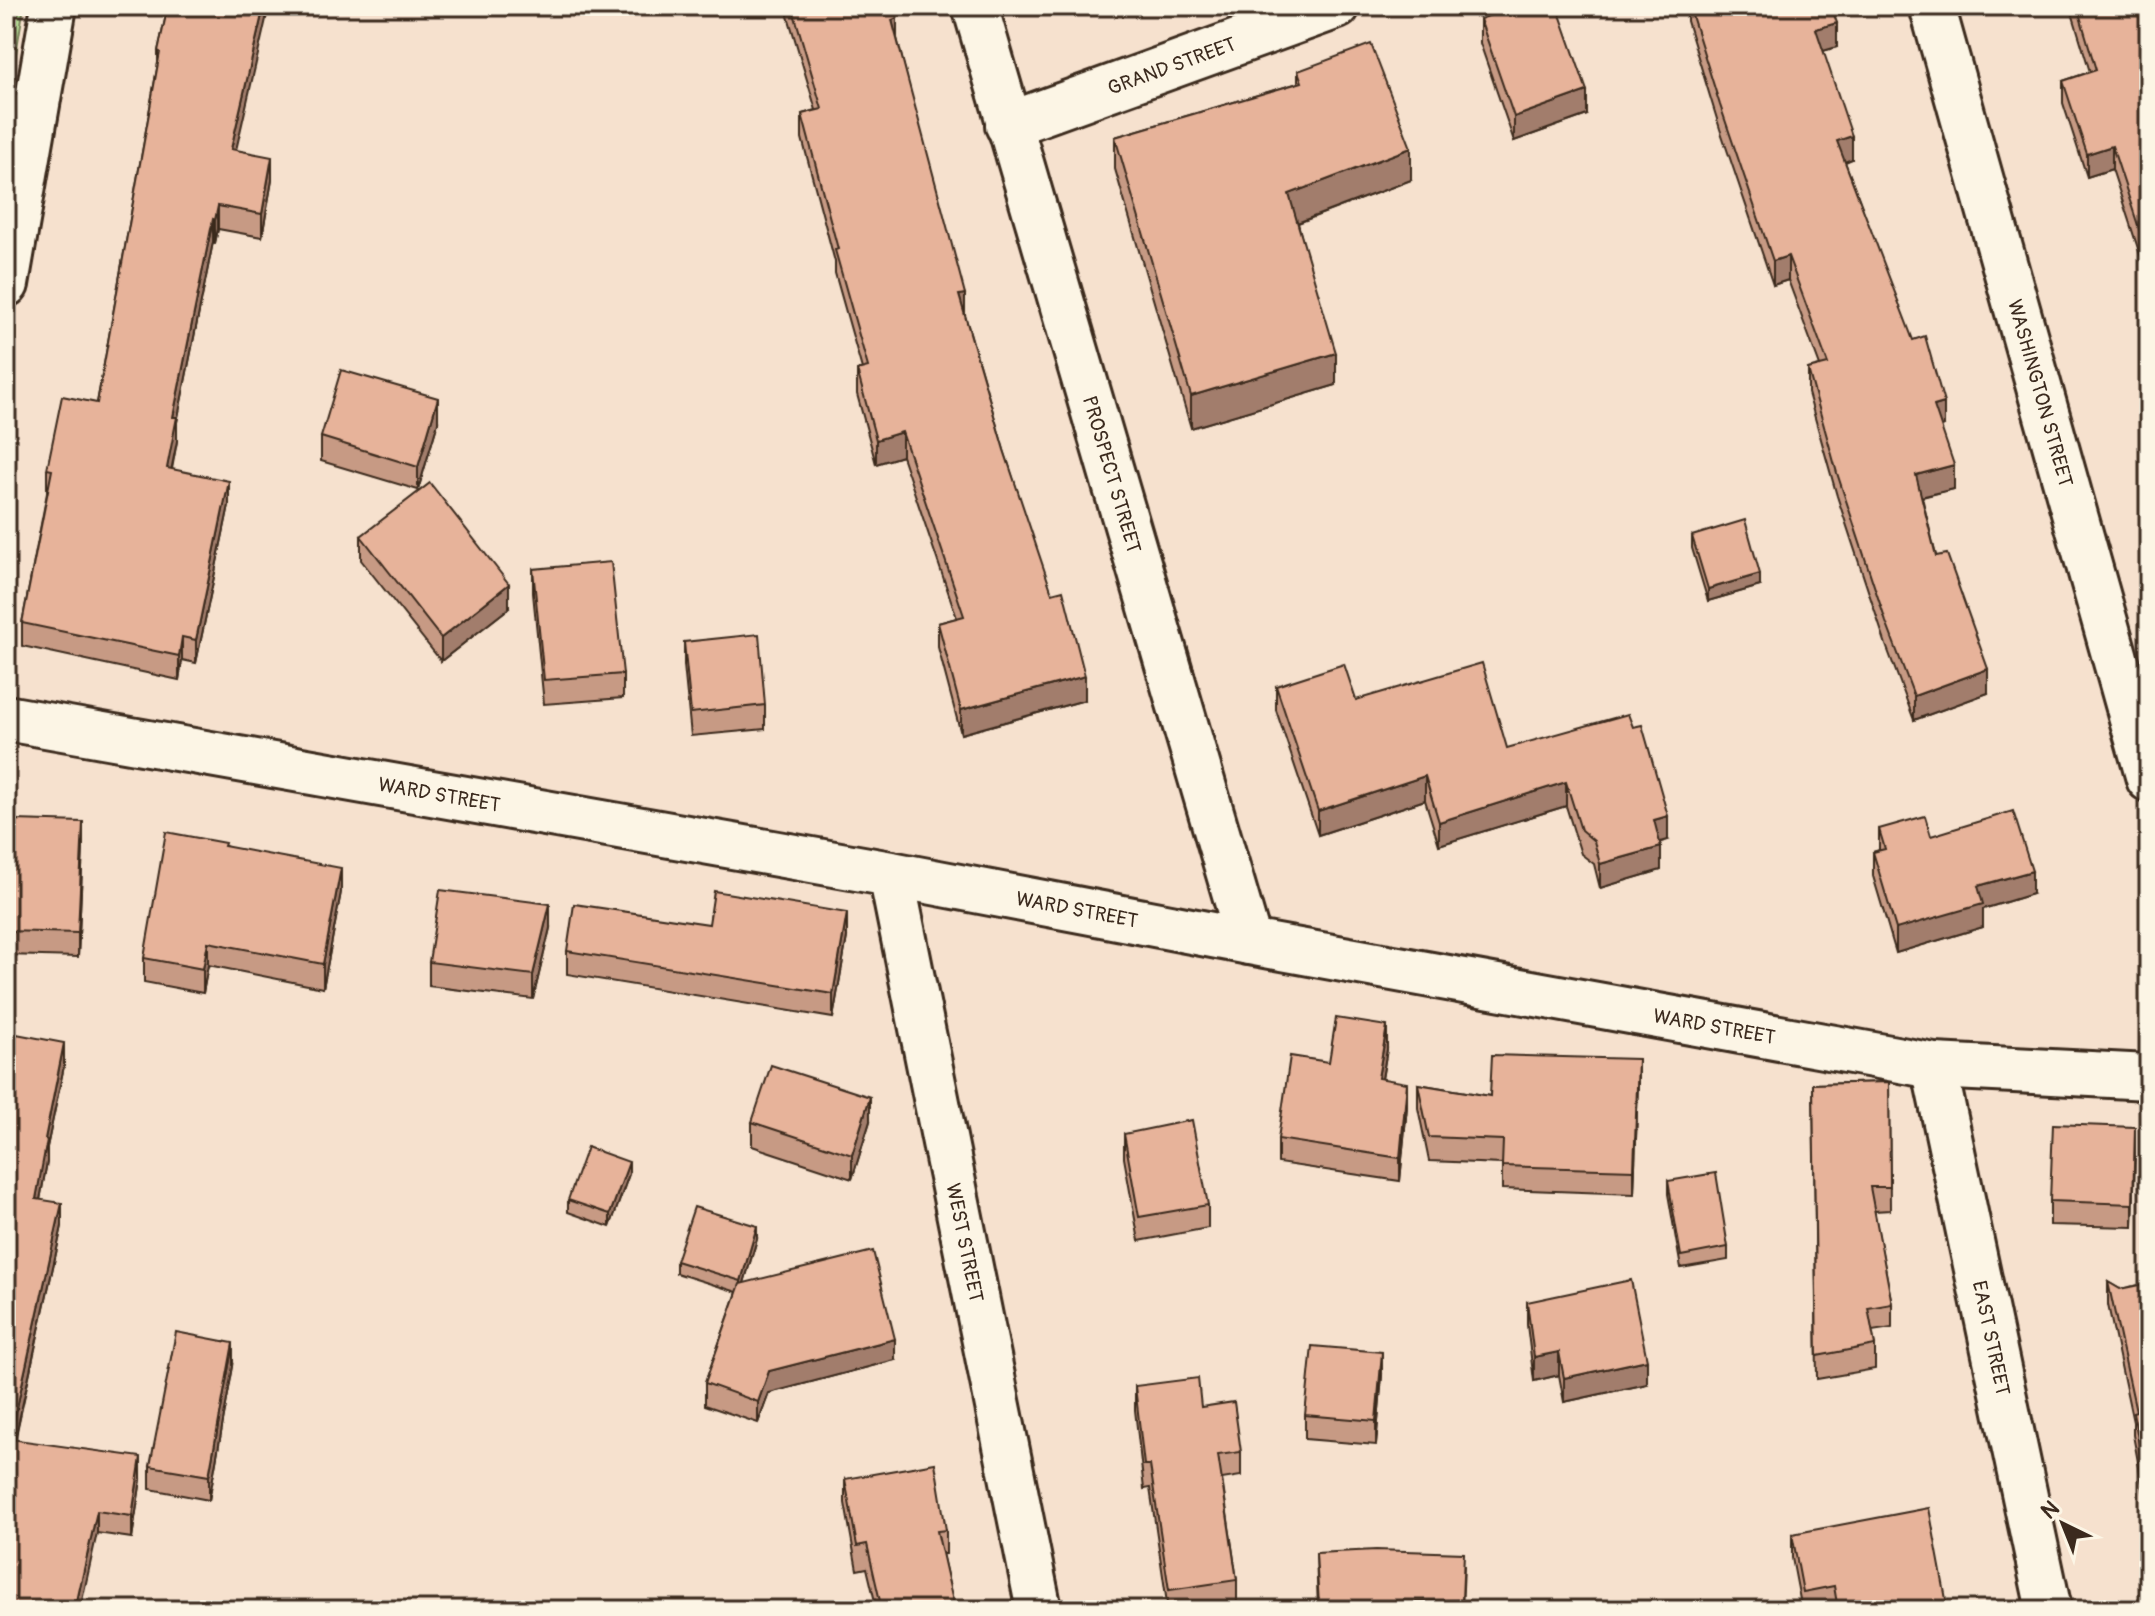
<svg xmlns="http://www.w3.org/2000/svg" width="2155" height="1616" font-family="Pangolin,sans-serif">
  <defs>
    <pattern id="forest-crowns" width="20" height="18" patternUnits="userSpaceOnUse" patternTransform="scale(2)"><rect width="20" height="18" fill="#b7dc97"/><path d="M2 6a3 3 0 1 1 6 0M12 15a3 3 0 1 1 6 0" fill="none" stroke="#9ebd82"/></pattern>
  </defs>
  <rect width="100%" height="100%" fill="#f6e1ce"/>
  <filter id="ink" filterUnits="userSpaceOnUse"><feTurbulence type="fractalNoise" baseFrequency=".0125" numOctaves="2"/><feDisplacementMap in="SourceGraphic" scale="16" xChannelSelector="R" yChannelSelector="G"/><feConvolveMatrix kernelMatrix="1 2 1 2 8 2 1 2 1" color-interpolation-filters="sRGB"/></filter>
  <g filter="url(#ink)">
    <!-- forest -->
    <polygon fill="url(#forest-crowns)" stroke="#79835a" stroke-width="2" points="6,6 24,6 6,113"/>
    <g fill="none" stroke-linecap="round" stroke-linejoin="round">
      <defs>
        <g id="minor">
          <path id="s1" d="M975,6L1249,942"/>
          <path id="s2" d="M1932,6L2149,779"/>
          <path id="s3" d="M1008,125L1337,6"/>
          <polyline points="6,284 54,6"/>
          <path id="s4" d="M6,718L891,874L1249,942L1934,1066L2149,1077"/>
          <path id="s5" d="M891,874L1039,1610"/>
          <path id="s6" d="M1934,1066L2049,1610"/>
        </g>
      </defs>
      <!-- minor casing -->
      <use href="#minor" stroke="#3b2a1e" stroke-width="50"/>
      <!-- minor -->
      <use href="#minor" stroke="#fcf5e5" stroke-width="44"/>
    </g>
    <!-- wall -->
    <g fill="#c79a84" stroke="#3b2a1e" stroke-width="2">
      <polygon points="168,6 236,150 272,180 262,237 218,229 215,243 213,242 177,422 177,441 172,469 229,505 196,663 182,660 179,680 22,646 22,623 47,493 47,469 97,403 158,63 158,51"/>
      <polygon points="788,6 894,6 897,38 965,315 1004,450 1085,700 961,734 938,647 938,623 957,618 902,456 876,464 857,394 857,370 862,369 835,273 835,262 802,138 802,114 816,110 788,16"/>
      <polygon points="1687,6 1831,6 1837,47 1823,51 1852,159 1845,162 1944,426 1941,427 1954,489 1922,497 1936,556 1988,693 1914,720 1886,645 1837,496 1808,393 1808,369 1820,366 1788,280 1773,285 1720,129 1687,21"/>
      <polygon points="2070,6 2146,6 2149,16 2149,282 2112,169 2087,177 2063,103 2063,81 2090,72"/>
      <polygon points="1480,19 1587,115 1514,141 1480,43"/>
      <polygon points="1298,71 1411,180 1298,223 1336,385 1191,428 1115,169 1115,137 1298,83"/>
      <polygon points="438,422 418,490 321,461 321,437"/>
      <polygon points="361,536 509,608 441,661 361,560"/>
      <polygon points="1692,536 1760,586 1708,601 1692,548"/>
      <polygon points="533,569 623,674 623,698 544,704 533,593"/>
      <polygon points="684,642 765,705 765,729 691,736 684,665"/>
      <polygon points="1276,686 1356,700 1507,748 1668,840 1660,842 1661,870 1600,888 1594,864 1581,854 1566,806 1439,845 1425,800 1318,835 1276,710"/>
      <polygon points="1879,829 1931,836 2032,894 1983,909 1983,927 1896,953 1873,876 1873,852 1879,850"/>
      <polygon points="83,846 78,957 6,955 6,850"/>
      <polygon points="225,846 341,892 323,988 208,965 203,993 144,982 144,958"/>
      <polygon points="709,924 847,937 833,1018 567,974 567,951"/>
      <polygon points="550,928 533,999 429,986 429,962"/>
      <polygon points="6,1032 64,1066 47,1147 47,1162 40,1200 62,1226 15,1440 141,1479 132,1538 97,1533 6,1610"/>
      <polygon points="1387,1049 1382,1079 1407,1106 1400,1181 1278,1163 1278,1139 1329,1062"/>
      <polygon points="1889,1082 1890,1210 1874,1211 1892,1304 1892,1328 1872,1331 1875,1345 1875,1369 1817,1379 1813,1084"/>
      <polygon points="1638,1083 1634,1194 1502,1189 1502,1164 1429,1161 1418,1108 1418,1084 1490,1096"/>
      <polygon points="870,1121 852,1179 752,1146 752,1122"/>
      <polygon points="1124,1134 1208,1205 1208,1228 1139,1241 1124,1158"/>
      <polygon points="2135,1151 2133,1227 2050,1225 2050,1201"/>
      <polygon points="629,1174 610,1227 568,1212 568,1200"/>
      <polygon points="1668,1181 1728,1247 1728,1260 1681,1268 1668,1194"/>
      <polygon points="757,1239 744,1283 895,1360 769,1393 758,1423 705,1405 705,1383 737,1292 676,1273 676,1261"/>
      <polygon points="2108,1282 2120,1289 2149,1283 2149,1521 2133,1435 2133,1422 2108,1305"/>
      <polygon points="1527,1302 1647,1384 1564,1402 1559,1375 1534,1381 1527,1325"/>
      <polygon points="233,1366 209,1500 150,1489 150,1466"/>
      <polygon points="1382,1375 1376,1445 1305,1439 1305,1415"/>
      <polygon points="1135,1386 1201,1407 1241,1452 1241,1476 1222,1479 1237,1580 1237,1603 1192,1610 1168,1610 1150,1488 1144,1489 1135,1410"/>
      <polygon points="845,1479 946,1530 946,1554 942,1554 955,1610 877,1610 867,1568 857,1570 845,1503"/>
      <polygon points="1792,1534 1948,1610 1802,1610 1792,1558"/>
      <polygon points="1316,1553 1464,1566 1462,1610 1318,1610"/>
    </g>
    <!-- shaded-wall -->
    <g fill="#a27d6c" stroke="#3b2a1e" stroke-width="2">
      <polygon points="264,6 269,6 231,172 231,149"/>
      <polygon points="897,18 897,42 892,20"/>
      <polygon points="1837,23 1837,47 1816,53 1816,29"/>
      <polygon points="1587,91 1587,115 1514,141 1514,117"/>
      <polygon points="1852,136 1852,159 1837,165 1837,141"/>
      <polygon points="2112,146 2112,169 2087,177 2087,154"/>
      <polygon points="1411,148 1411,180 1289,226 1289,194"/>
      <polygon points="272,157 272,180 262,237 262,214"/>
      <polygon points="218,206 218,229 215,243 215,220"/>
      <polygon points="213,219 213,242 177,422 177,441 167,491 167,468 173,417"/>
      <polygon points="1788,256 1788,280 1773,285 1773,261"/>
      <polygon points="965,294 965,317 959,295"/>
      <polygon points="1336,353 1336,385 1191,428 1191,396"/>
      <polygon points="438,398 438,422 418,490 418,467"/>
      <polygon points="1944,403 1944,426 1934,430 1934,406"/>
      <polygon points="902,432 902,456 876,464 876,440"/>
      <polygon points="1954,465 1954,489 1916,498 1916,475"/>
      <polygon points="229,481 229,505 196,663 196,640"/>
      <polygon points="1760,574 1760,586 1708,601 1708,589"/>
      <polygon points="509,584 509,608 441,661 441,638"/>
      <polygon points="182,637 182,660 179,680 179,656"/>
      <polygon points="1988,669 1988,693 1914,720 1914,696"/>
      <polygon points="1085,676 1085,700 961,734 961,710"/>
      <polygon points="1425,776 1425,800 1318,835 1318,811"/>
      <polygon points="1566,782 1566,806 1439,845 1439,822"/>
      <polygon points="1668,816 1668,840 1654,844 1654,820"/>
      <polygon points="83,822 83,846 78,957 78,933"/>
      <polygon points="1661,847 1661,870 1600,888 1600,864"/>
      <polygon points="341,868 341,892 323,988 323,964"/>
      <polygon points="2032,871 2032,894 1983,909 1983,927 1896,953 1896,929 1978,886"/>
      <polygon points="550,904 550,928 533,999 533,975"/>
      <polygon points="847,913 847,937 833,1018 833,994"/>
      <polygon points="208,942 208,965 203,993 203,969"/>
      <polygon points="1387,1026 1387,1049 1378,1102 1378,1078"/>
      <polygon points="64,1043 64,1066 47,1147 47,1162 36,1221 36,1199 45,1139"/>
      <polygon points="1638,1059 1638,1083 1634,1194 1634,1170"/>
      <polygon points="1407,1083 1407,1106 1400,1181 1400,1158"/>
      <polygon points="870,1097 870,1121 852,1179 852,1155"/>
      <polygon points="2135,1127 2135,1151 2133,1227 2133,1204"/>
      <polygon points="629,1162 629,1174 610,1227 610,1214"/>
      <polygon points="62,1203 62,1226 10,1461 10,1439"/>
      <polygon points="757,1226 757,1239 741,1293 741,1281"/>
      <polygon points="895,1339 895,1360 769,1393 758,1423 758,1402 769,1371"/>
      <polygon points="233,1343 233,1366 209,1500 209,1476"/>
      <polygon points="1382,1352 1382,1375 1376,1445 1376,1421"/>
      <polygon points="1559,1352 1559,1375 1534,1381 1534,1357"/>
      <polygon points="1647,1360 1647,1384 1564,1402 1564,1378"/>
      <polygon points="141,1457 141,1479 132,1538 132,1516"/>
      <polygon points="97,1511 97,1533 80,1610 75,1610"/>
    </g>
    <!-- building -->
    <g fill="#e7b39a" stroke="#3b2a1e" stroke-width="2">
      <polygon points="168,6 264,6 231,149 272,157 262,214 218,206 215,220 213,219 173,417 177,417 167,468 229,481 196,640 182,637 179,656 22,623 52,470 47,469 62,396 97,403 160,52 158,51"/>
      <polygon points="792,6 894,6 897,18 892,20 965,294 959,295 1004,450 1052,593 1063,590 1085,676 961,710 938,623 964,616 902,432 876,440 857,370 868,367 835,250 838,249 802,114 822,109"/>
      <polygon points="1516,6 1557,6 1587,91 1514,117 1480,19"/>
      <polygon points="1689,6 1831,6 1837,23 1816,29 1852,136 1837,141 1913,340 1925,336 1944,403 1934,406 1954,465 1916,475 1936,556 1947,554 1988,669 1914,696 1886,622 1837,473 1808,369 1828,364 1788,256 1773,261 1720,105"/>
      <polygon points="2077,6 2146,6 2149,16 2149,259 2112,146 2087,154 2063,81 2096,70"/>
      <polygon points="1371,44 1411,148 1289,194 1336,353 1191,396 1115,137 1302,82 1298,71"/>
      <polygon points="341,370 438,398 418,467 321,437"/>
      <polygon points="430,483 509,584 441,638 361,536"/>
      <polygon points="1745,520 1760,574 1708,589 1692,536"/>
      <polygon points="611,562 623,674 544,680 533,569"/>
      <polygon points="759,634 765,705 691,713 684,642"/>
      <polygon points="1482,663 1507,748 1628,714 1633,727 1642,725 1668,816 1654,820 1661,847 1600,864 1594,841 1581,830 1566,782 1439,822 1425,776 1318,811 1276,686 1344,664 1356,700"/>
      <polygon points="2013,811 2032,871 1978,886 1983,904 1896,929 1873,852 1885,849 1879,829 1925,816 1931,836"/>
      <polygon points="15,820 83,822 78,933 6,931 6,850 14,850"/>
      <polygon points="166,832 225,843 224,846 341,868 323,964 208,942 203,969 144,958"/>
      <polygon points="440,890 550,904 533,975 429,962"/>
      <polygon points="714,891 847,913 833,994 567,951 574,904 709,924"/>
      <polygon points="1336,1018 1387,1026 1378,1078 1407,1083 1400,1158 1278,1139 1290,1056 1329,1062"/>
      <polygon points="6,1032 64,1043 45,1139 47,1140 36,1199 62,1203 10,1439 141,1457 132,1516 97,1511 75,1610 6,1610"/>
      <polygon points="1492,1055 1638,1059 1634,1170 1502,1166 1503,1140 1429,1137 1418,1084 1490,1096"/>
      <polygon points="771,1065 870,1097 852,1155 752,1122"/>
      <polygon points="1889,1082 1890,1187 1870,1187 1892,1304 1868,1308 1875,1345 1817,1356 1813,1084"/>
      <polygon points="1192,1120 1208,1205 1139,1217 1124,1134"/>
      <polygon points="2053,1124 2135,1127 2133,1204 2050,1201"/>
      <polygon points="587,1147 629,1162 610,1214 568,1200"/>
      <polygon points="1716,1173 1728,1247 1681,1256 1668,1181"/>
      <polygon points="694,1207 757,1226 741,1281 676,1261"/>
      <polygon points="873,1251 895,1339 769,1371 758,1402 705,1383 740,1284"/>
      <polygon points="1631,1280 1647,1360 1564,1378 1559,1352 1534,1357 1527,1302"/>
      <polygon points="2108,1282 2120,1289 2149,1283 2149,1497 2133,1412 2136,1411"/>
      <polygon points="176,1332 233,1343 209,1476 150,1466"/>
      <polygon points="1312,1346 1382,1352 1376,1421 1305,1415"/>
      <polygon points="1198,1378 1201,1407 1234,1402 1241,1452 1218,1455 1237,1580 1169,1590 1150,1465 1144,1465 1135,1386"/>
      <polygon points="935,1463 946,1530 937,1531 955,1610 882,1610 867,1544 857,1546 845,1479"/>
      <polygon points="1929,1508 1948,1610 1838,1610 1834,1586 1803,1592 1792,1534"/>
      <polygon points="1376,1550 1464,1553 1462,1600 1319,1606 1316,1553"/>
    </g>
  </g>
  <g text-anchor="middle" stroke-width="6" stroke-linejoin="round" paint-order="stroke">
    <!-- street labels -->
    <g font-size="20" fill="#3b2a1e" stroke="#fcf5e5">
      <text dy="7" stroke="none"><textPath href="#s3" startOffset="174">GRAND STREET</textPath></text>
      <text dy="7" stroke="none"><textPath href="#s2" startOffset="402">WASHINGTON STREET</textPath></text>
      <text dy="7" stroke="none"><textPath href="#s1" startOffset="488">PROSPECT STREET</textPath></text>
      <text dy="7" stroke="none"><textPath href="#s4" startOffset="440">WARD STREET</textPath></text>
      <text dy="7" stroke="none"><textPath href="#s4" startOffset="1088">WARD STREET</textPath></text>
      <text dy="7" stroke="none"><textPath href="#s4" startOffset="1736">WARD STREET</textPath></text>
      <text dy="7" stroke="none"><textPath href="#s5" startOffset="376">WEST STREET</textPath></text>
      <text dy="7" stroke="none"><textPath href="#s6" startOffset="278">EAST STREET</textPath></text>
    </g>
  </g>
  <!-- margin -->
  <rect width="2155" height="1616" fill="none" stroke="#fcf5e5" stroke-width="32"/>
  <rect x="16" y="16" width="2123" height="1584" fill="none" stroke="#3b2a1e" stroke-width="3" filter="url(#ink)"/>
  <!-- north arrow -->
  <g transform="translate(2063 1524) rotate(317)" stroke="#fcf5e5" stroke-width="6" paint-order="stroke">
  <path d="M0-6L14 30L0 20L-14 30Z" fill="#3b2a1e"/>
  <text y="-12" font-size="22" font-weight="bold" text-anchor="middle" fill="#3b2a1e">N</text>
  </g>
</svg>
